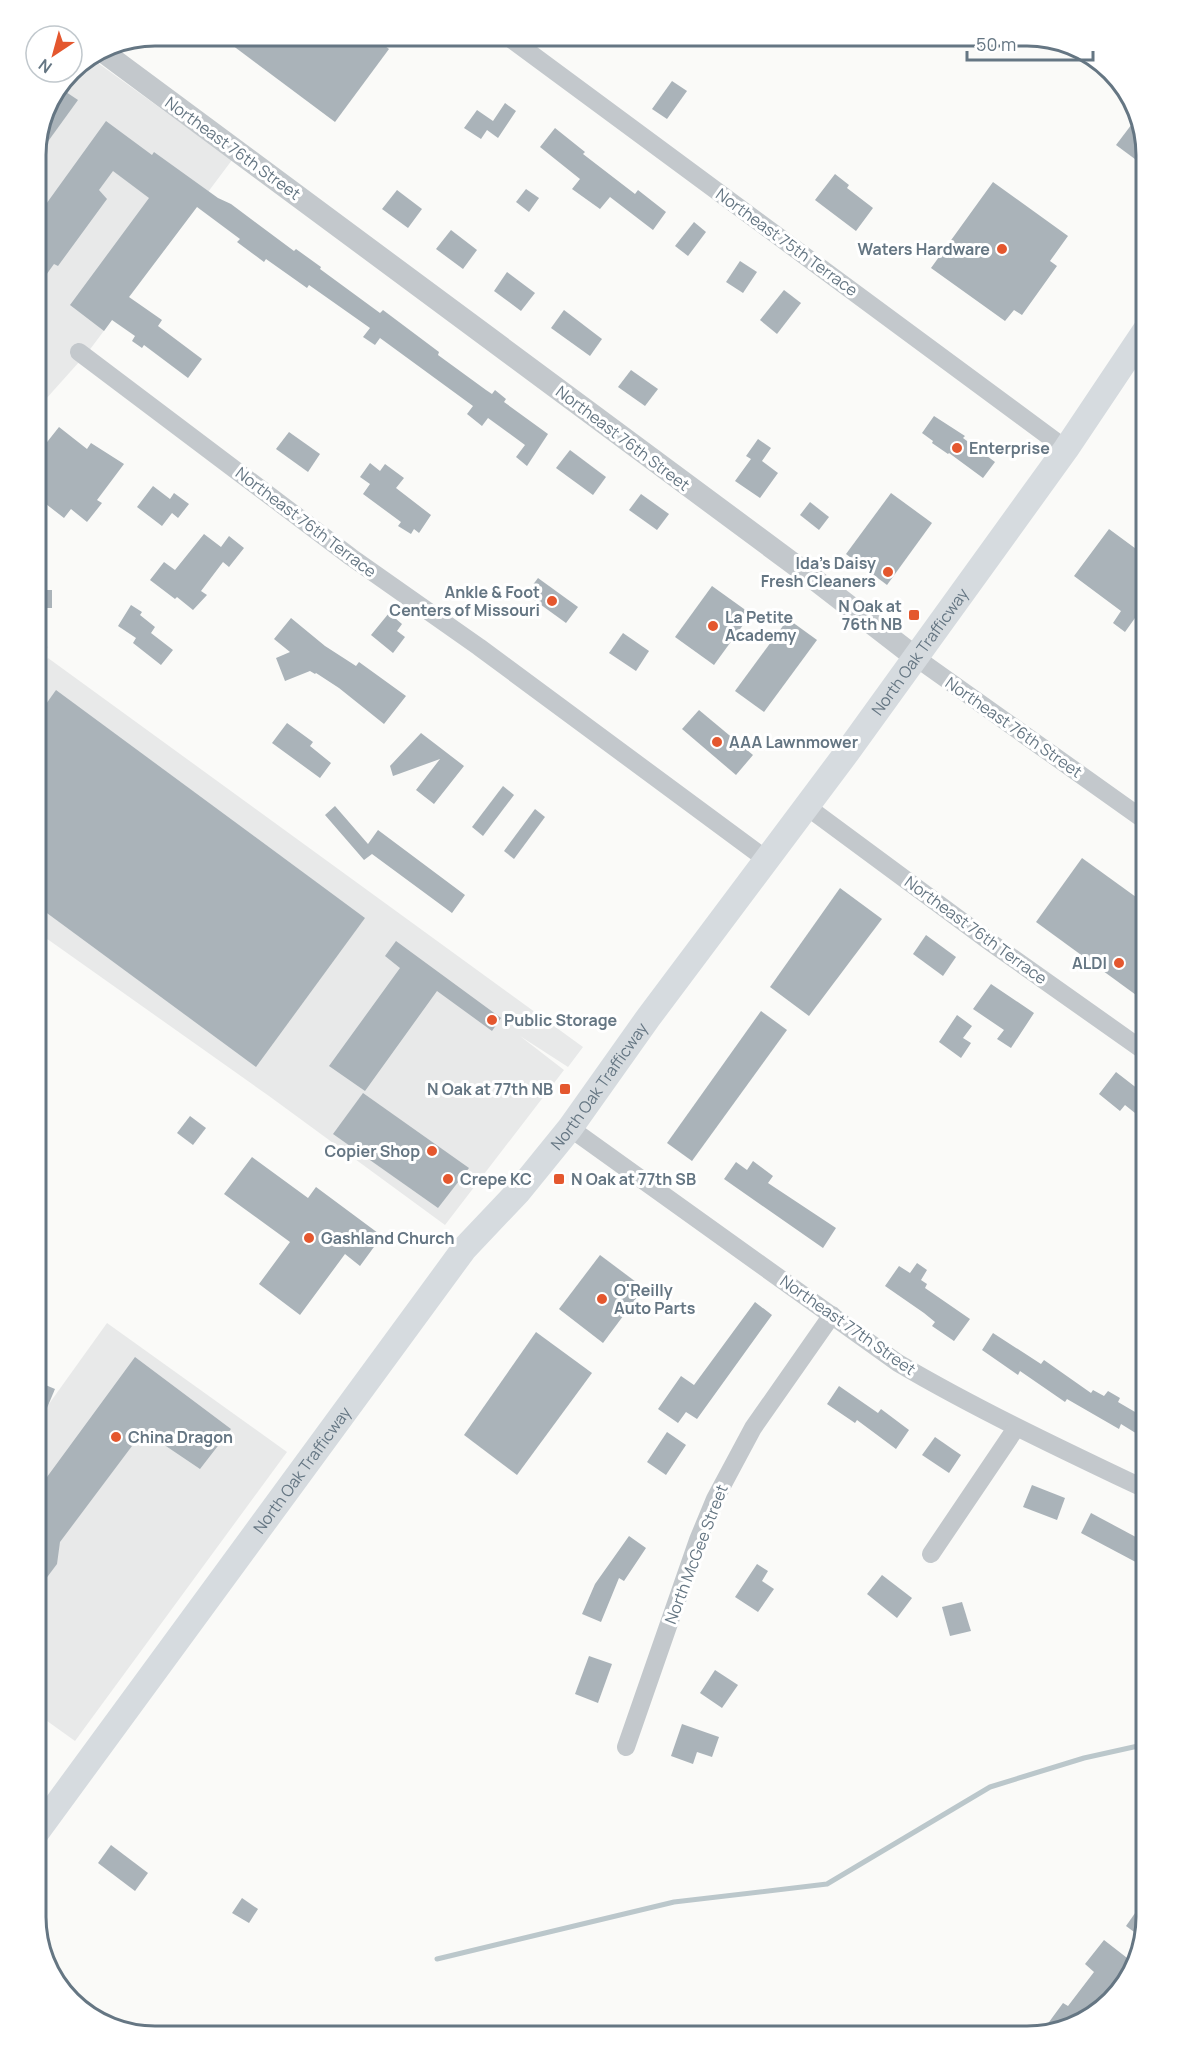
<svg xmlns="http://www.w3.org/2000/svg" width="1183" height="2072" font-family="Manrope,sans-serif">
  <rect width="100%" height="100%" fill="#fafaf8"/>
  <!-- built -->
  <g fill="#e8e9e9">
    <polygon points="91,58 232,160 88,352 36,410 36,148 45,109 70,72"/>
    <polygon points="36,639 48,647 36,664"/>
    <polygon points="48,658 583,1047 568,1067 520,1036 564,1070 445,1225 269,1096 36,931 36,674"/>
    <polygon points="107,1323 287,1452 75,1741 36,1713 36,1422"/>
  </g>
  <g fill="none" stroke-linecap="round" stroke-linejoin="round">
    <!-- stream -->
    <polyline stroke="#bbc7cb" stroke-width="5" points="437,1959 674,1902 827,1884 990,1787 1084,1758 1147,1744"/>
  </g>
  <!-- building -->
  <g fill="#aab3b9">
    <polygon points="220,36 372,36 389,49 335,122"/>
    <polygon points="672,81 687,91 667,119 652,109"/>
    <polygon points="60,88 78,100 36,158 36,148 45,109"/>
    <polygon points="505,103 516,111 498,138 487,130 481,139 464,128 477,110 493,121"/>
    <polygon points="1138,116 1147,156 1147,168 1116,145"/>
    <polygon points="106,121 152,155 154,152 218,198 231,204 294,251 296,249 321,267 320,269 380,313 383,310 439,352 438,355 486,390 492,394 495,390 506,399 504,402 548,434 527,466 516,457 525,445 488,418 482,426 467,414 473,406 380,338 375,345 363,337 370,328 309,285 307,288 266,259 264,262 237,242 240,239 197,207 129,297 162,320 158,326 202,359 188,378 144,345 142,348 132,341 135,336 112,320 104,331 70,305 149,198 113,171 99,190 107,199 58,266 54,264 36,289 36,218"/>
    <polygon points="555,128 585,152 583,154 635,194 638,190 666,212 653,230 610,197 600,209 572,189 580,179 540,147"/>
    <polygon points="835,174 849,185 847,188 873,208 856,231 815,200"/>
    <polygon points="993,182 1068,236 1050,261 1057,266 1022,315 1014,310 1005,321 931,268"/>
    <polygon points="526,189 539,198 529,212 516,202"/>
    <polygon points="397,190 422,209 408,228 382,209"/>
    <polygon points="694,222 706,232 688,256 675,246"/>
    <polygon points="451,230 477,250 463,269 436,249"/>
    <polygon points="740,261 757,272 743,293 726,282"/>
    <polygon points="507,272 535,293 521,311 494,291"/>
    <polygon points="784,290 801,303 777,334 760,320"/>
    <polygon points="564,310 602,339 590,356 551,328"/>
    <polygon points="631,370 658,389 645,406 618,387"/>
    <polygon points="934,416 965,436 963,438 995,462 983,478 949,453 948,454 932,443 933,441 922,433"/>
    <polygon points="59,427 87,449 91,443 124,464 97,500 102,503 87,522 71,509 64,518 46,504 36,517 36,456"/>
    <polygon points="289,432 320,454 308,472 276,449"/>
    <polygon points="758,439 771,448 762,461 778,473 760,498 735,481 751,459 746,456"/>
    <polygon points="570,450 606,477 593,495 556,468"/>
    <polygon points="370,463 380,471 385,464 404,478 396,488 431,515 419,533 414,529 411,534 398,526 401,522 363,494 370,484 360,477"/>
    <polygon points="153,486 170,499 174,493 189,504 178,518 172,513 162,526 137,507"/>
    <polygon points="891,493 932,523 887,585 846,554"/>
    <polygon points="641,494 669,514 657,530 629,510"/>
    <polygon points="810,502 829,517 819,530 800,515"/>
    <polygon points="1109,529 1147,557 1147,626 1135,618 1125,632 1113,623 1121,611 1074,576"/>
    <polygon points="204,534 221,547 229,536 244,548 229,567 223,562 201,591 207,595 193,610 177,597 175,599 150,580 164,562 175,570"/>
    <polygon points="538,578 578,607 566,623 526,594"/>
    <polygon points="712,586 751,614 714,665 675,637"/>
    <rect x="39" y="590" width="13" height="18"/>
    <polygon points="131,605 142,612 140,615 155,627 151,633 173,650 161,665 133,643 136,638 118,626"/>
    <polygon points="389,613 402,624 397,631 405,637 393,653 371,635"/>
    <polygon points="291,618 325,646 356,666 359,662 406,696 384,724 339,688 316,673 315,674 310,671 285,681 276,658 290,652 274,639"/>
    <polygon points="788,619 817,640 764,712 735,691"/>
    <polygon points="623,633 649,651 636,671 609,653"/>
    <polygon points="56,690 365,918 256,1067 36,905 36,718"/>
    <polygon points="699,710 753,755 736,775 682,729"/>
    <polygon points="287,723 313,742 310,746 331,763 320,778 272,743"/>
    <polygon points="421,733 464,766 434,804 416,790 440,759 393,776 390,766"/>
    <polygon points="503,786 514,795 483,836 472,827"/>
    <polygon points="335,806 368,844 378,830 465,895 452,913 372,854 364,860 325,815"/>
    <polygon points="535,809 545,817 514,859 504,851"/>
    <polygon points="1082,858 1147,905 1147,1003 1036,922"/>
    <polygon points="840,888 882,919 809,1016 770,987"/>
    <polygon points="926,935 956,957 943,976 913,954"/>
    <polygon points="396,941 501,1018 492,1031 437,991 365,1091 329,1066 400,968 385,956"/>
    <polygon points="991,984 1034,1013 1011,1048 997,1039 1004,1030 973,1009"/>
    <polygon points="761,1011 787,1030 692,1161 667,1143"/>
    <polygon points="957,1015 972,1026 963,1038 971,1043 961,1058 939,1042"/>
    <polygon points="1116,1072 1147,1096 1135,1113 1125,1105 1120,1111 1099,1094"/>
    <polygon points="363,1093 469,1168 438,1208 333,1134"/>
    <polygon points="190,1116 206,1128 193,1145 177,1133"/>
    <polygon points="252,1157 308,1198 316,1187 382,1236 360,1266 345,1254 300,1315 259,1284 290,1242 224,1194"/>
    <polygon points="753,1161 773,1176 768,1183 836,1228 823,1248 724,1179 736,1162 747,1170"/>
    <polygon points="600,1255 644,1288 603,1343 559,1309"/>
    <polygon points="917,1263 927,1270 921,1280 927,1284 925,1288 970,1319 954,1341 932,1326 935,1322 924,1313 885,1286 899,1266 910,1273"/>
    <polygon points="755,1302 772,1315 697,1419 686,1412 678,1423 658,1409 681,1376 694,1385"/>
    <polygon points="536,1332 592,1373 517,1475 464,1435"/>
    <polygon points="993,1333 1041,1364 1044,1360 1091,1393 1093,1390 1104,1396 1108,1391 1120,1398 1118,1402 1147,1419 1147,1440 1121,1424 1119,1429 1067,1399 1065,1402 1020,1371 1018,1375 982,1350"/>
    <polygon points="135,1357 231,1429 200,1469 157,1440 132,1446 60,1542 57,1564 36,1592 36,1492"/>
    <polygon points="36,1381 55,1389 36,1434"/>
    <polygon points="839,1386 878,1413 881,1409 909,1430 896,1449 857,1420 855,1423 827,1404"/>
    <polygon points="667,1432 686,1445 666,1475 647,1462"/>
    <polygon points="935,1437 961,1455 949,1473 922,1455"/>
    <polygon points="1032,1485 1065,1498 1057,1520 1023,1507"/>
    <polygon points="1091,1513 1147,1543 1147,1568 1081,1533"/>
    <polygon points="629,1536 646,1548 624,1581 619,1578 601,1622 582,1614 595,1584"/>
    <polygon points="757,1564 768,1571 762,1581 774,1589 758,1612 735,1597"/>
    <polygon points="882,1575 912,1598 897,1618 867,1594"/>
    <polygon points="962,1602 971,1631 950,1636 942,1607"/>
    <polygon points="589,1656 612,1664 598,1703 575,1694"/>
    <polygon points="715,1670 738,1685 722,1708 700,1693"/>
    <polygon points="682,1724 719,1737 712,1757 697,1752 693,1764 671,1756"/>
    <polygon points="111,1845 148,1873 135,1891 98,1863"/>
    <polygon points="1147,1896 1147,1917 1141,1937 1126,1926"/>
    <polygon points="242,1898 258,1909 249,1923 232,1913"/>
    <polygon points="1104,1940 1131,1961 1101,2000 1098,1998 1078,2024 1041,2033 1063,2003 1068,2006 1094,1972 1085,1964"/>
  </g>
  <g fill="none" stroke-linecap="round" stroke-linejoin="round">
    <!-- minor -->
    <g stroke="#c3c8cc" stroke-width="18">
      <polyline points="507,36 1066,449"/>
      <polyline points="79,352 351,557 479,647 767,860"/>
      <polyline points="915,657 1147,822"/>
      <polyline points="806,806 990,942 1147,1053"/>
      <path d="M570,1128L898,1363C978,1410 1063,1450 1147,1490"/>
      <polyline points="931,1554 1016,1428"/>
      <polyline points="626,1747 698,1540 715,1499 753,1428 832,1315"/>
    </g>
    <!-- tertiary -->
    <polyline stroke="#c3c8cc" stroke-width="22" points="102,51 814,579 915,657"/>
    <!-- secondary -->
    <path stroke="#d6dbdf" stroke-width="26" id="s1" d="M36,1833L464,1249L518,1192L570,1128L648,1018L848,751L1066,449L1147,328"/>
  </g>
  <!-- markers -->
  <g fill="#e4572e" stroke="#fff" stroke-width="2">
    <circle cx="1002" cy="249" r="6"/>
    <circle cx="957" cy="448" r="6"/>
    <circle cx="888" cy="572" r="6"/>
    <circle cx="552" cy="601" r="6"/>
    <rect x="908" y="609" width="12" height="12" rx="3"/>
    <circle cx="713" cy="626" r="6"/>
    <circle cx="717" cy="742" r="6"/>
    <circle cx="1119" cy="963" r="6"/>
    <circle cx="492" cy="1020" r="6"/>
    <rect x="559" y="1083" width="12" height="12" rx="3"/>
    <circle cx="432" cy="1151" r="6"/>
    <circle cx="448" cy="1179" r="6"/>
    <rect x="553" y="1173" width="12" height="12" rx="3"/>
    <circle cx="309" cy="1238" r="6"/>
    <circle cx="602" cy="1299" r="6"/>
    <circle cx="116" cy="1437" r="6"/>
  </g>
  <g text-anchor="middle" stroke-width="6" stroke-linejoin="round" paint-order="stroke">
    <!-- street labels -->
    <g font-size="16" fill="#657683" stroke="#fff">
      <text transform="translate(233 148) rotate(36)" y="6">Northeast 76th Street</text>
      <text transform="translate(787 242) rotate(36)" y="6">Northeast 75th Terrace</text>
      <text transform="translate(623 438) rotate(37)" y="6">Northeast 76th Street</text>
      <text transform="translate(306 522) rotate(37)" y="6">Northeast 76th Terrace</text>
      <text dy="6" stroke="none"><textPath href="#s1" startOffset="1476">North Oak Trafficway</textPath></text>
      <text transform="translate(1014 727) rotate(35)" y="6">Northeast 76th Street</text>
      <text transform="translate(976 930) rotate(36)" y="6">Northeast 76th Terrace</text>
      <text dy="6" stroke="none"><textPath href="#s1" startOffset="936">North Oak Trafficway</textPath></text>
      <text transform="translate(848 1325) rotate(35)" y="6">Northeast 77th Street</text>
      <text dy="6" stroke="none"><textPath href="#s1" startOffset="450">North Oak Trafficway</textPath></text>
      <text transform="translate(696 1554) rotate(-69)" y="6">North McGee Street</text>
    </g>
    <!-- poi labels -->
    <g font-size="16" font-weight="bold" fill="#657683" stroke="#fff" text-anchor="start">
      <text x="990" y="255" text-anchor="end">Waters Hardware</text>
      <text x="969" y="454">Enterprise</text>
      <text x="876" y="569" text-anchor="end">Ida's Daisy<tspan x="876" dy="18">Fresh Cleaners</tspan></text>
      <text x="540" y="598" text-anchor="end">Ankle &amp; Foot<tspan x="540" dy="18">Centers of Missouri</tspan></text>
      <text x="902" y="612" text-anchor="end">N Oak at<tspan x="902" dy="18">76th NB</tspan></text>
      <text x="725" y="623">La Petite<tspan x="725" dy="18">Academy</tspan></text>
      <text x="729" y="748">AAA Lawnmower</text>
      <text x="1107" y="969" text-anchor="end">ALDI</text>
      <text x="504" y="1026">Public Storage</text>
      <text x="553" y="1095" text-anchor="end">N Oak at 77th NB</text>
      <text x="420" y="1157" text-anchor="end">Copier Shop</text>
      <text x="460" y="1185">Crepe KC</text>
      <text x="571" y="1185">N Oak at 77th SB</text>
      <text x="321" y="1244">Gashland Church</text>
      <text x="614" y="1296">O'Reilly<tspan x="614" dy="18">Auto Parts</tspan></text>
      <text x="128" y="1443">China Dragon</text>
    </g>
  </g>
  <!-- crop -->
  <path d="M0 0H1183V2072H0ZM155 46H1027A109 109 0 0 1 1136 155V1917A109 109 0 0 1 1027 2026H155A109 109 0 0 1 46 1917V155A109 109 0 0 1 155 46Z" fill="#fff" fill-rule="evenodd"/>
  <path fill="none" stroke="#657683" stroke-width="3" d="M155 46H1027A109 109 0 0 1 1136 155V1917A109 109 0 0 1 1027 2026H155A109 109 0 0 1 46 1917V155A109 109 0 0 1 155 46Z"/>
  <!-- north arrow -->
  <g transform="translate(54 54) rotate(216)"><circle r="28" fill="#ffffff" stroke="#c1c8cd" stroke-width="1.5"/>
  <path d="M0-4.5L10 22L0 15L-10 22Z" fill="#e4572e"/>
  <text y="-9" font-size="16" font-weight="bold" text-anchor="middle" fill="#657683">N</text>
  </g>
  <!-- scale -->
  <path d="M967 51v9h126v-9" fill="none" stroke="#657683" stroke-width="3"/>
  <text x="976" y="51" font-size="18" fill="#657683" stroke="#ffffff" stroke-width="4.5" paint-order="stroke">50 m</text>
</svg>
